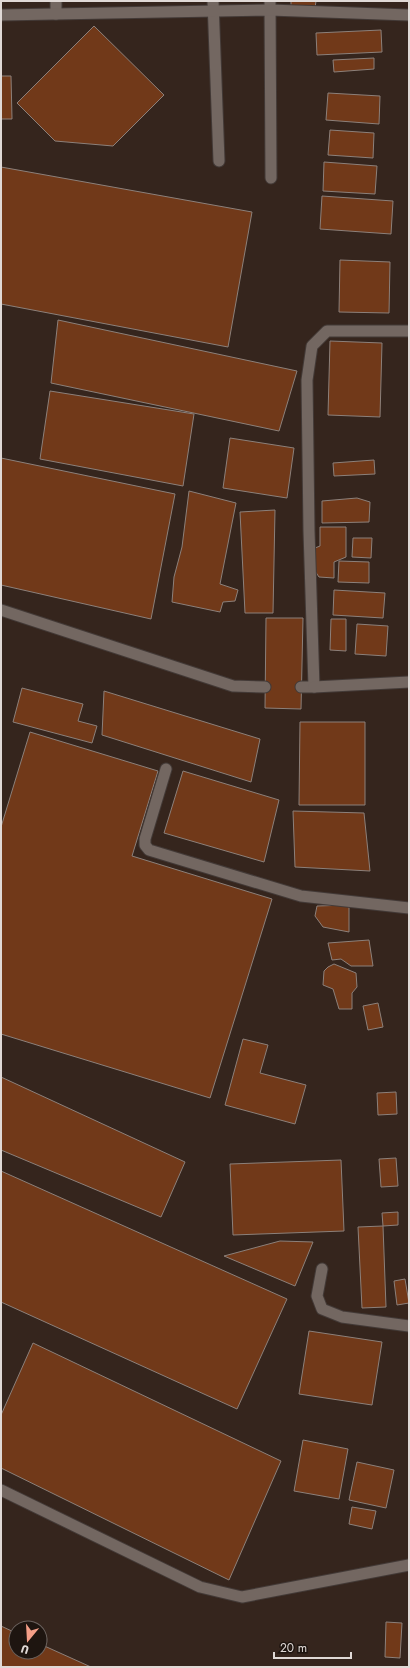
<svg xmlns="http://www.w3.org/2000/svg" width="410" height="1668" font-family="Jost,sans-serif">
  <rect width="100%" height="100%" fill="#281e19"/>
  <!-- built -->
  <path fill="#35251d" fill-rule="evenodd" d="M1,1H409V1667H1ZM16,1628H40V1652H16Z"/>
  <!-- building -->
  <g fill="#713919" stroke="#8c807a">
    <polygon points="291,1 316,1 315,8 291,8"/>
    <polygon points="94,26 164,95 113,146 55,141 17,103"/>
    <polygon points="381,30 382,52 317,55 316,33"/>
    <polygon points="374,58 374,69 334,72 333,60"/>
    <polygon points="1,76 11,76 12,119 1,119"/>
    <polygon points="328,93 380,96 379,124 326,120"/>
    <polygon points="330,130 374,133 373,158 328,155"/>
    <polygon points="324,162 377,166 375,194 323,191"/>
    <polygon points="1,167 252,212 228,347 1,304"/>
    <polygon points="322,196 393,201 391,234 320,229"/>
    <polygon points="340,260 390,262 389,313 339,312"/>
    <polygon points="58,320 297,371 279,431 51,383"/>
    <polygon points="330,341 382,343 380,417 328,415"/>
    <polygon points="50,391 194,414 183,486 40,459"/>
    <polygon points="230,438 294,448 287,498 223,488"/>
    <polygon points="1,458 175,494 151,619 1,585"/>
    <polygon points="374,460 375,474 334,476 333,463"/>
    <polygon points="189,491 236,503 220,584 238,590 235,601 223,602 220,612 172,602 174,577 182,547"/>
    <polygon points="357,498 370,502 369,522 322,523 322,501"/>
    <polygon points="275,510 273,613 245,613 240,512"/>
    <polygon points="320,527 346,527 346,557 334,562 334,578 319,577 313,568 315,548 320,546"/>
    <polygon points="353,538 372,538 371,558 352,557"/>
    <polygon points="339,561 369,562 369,583 338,582"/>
    <polygon points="334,590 385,593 383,618 333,615"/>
    <polygon points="266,618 303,618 301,709 265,708"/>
    <polygon points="331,619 346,619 346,651 330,650"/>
    <polygon points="357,624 388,626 386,656 355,654"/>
    <polygon points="22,688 83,704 78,721 97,726 92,743 13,722"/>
    <polygon points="104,691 260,739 251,782 102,735"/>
    <polygon points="300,722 365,722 365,805 299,805"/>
    <polygon points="30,732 158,771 132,856 272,899 210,1098 1,1034 1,827"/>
    <polygon points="183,771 279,800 264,862 164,833"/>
    <polygon points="293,811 364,813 370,871 295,867"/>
    <polygon points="349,905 349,932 323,927 315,916 317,906"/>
    <polygon points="369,940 373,966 351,966 341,959 332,960 328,943"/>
    <polygon points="334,964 356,973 357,987 352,993 352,1009 339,1009 333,989 323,985 324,971 328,967"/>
    <polygon points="378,1003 383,1027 368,1030 363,1006"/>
    <polygon points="243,1039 268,1045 260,1073 306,1085 295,1124 225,1105"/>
    <polygon points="1,1077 185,1162 161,1217 1,1150"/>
    <polygon points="396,1092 397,1114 378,1115 377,1093"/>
    <polygon points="396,1158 398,1186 381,1187 379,1159"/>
    <polygon points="341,1160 344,1231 233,1235 230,1164"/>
    <polygon points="1,1171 287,1299 237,1409 1,1302"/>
    <polygon points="398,1212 398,1225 383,1226 382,1213"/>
    <polygon points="383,1226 386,1307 362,1308 358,1227"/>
    <polygon points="280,1241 313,1242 295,1286 224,1256"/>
    <polygon points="405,1279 409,1303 397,1305 394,1281"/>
    <polygon points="309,1331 382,1342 372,1405 299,1394"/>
    <polygon points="33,1343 281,1461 229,1580 1,1468 1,1415"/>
    <polygon points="303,1440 348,1449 339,1499 294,1491"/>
    <polygon points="357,1462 394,1470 386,1508 349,1500"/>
    <polygon points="352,1507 376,1511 372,1529 349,1524"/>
    <polygon points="386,1622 402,1623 400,1658 385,1657"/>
    <polygon points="1,1626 16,1633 16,1652 40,1652 40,1644 91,1667 1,1667"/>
  </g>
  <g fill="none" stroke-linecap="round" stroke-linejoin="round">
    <defs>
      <g id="service">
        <polyline points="56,1 56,14"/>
        <polyline points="213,1 219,161"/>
        <polyline points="270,1 271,178"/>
        <polyline points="1,15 270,10 409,15"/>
        <polyline points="1,610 233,686 265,687"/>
        <polyline points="301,687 314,687 309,531 307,380 312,346 327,331 409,331"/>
        <polyline points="314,687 409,682"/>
        <polyline points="166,769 145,839 145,845 149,850 301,896 409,908"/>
        <polyline points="322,1269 317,1296 322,1309 342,1317 409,1326"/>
        <polyline points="1,1490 200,1587 242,1597 409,1565"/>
      </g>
    </defs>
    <!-- service casing -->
    <use href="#service" stroke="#433a37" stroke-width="13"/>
    <!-- service -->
    <use href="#service" stroke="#736761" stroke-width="11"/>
  </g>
  <!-- border -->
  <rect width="410" height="1668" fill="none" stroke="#e0d9d6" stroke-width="4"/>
  <!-- north arrow -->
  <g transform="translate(28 1640) rotate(198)"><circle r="19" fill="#1e1510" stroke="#6c635f"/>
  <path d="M0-3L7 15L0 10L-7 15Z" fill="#f49e87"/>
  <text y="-6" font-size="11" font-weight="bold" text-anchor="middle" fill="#e0d9d6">U</text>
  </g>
  <!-- scale -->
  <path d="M274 1652v6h77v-6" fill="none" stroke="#e0d9d6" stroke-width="2"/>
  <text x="280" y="1652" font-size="12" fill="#e0d9d6" stroke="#1e1510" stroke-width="3" paint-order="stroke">20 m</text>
</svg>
